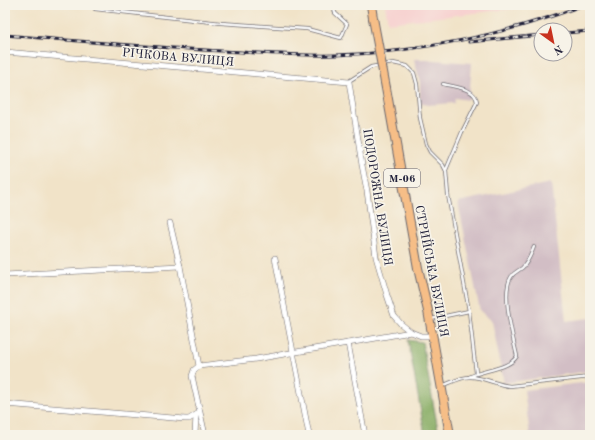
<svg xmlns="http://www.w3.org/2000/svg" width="595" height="440" font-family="'Old Standard TT',serif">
  <rect width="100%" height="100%" fill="#f7f3e8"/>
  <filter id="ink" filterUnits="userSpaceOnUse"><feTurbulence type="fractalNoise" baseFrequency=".025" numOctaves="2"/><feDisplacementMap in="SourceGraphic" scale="8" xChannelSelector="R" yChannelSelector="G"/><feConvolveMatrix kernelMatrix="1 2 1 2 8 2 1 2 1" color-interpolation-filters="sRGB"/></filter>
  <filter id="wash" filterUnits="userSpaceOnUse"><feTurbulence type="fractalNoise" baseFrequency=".012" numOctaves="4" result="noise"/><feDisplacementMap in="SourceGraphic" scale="16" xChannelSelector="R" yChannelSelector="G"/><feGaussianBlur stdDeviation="0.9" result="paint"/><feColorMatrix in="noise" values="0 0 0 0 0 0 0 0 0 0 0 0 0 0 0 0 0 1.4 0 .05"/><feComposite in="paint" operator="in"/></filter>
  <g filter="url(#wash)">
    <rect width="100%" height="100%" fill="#f1e3c8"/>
    <!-- built -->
    <polygon fill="#f7d0cf" points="385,5 545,5 388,23"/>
    <!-- industrial -->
    <g fill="#d2bec5">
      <polygon points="414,59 427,59 433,60 472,63 469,100 455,98 454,103 427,105 420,102 420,82"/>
      <polygon points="551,183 566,321 590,318 590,371 504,383 492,321 480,311 458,202"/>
      <polygon points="590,382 590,435 530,435 524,390"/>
    </g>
    <!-- forest -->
    <polygon fill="#84aa60" stroke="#53664e" points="408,340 422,342 439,435 425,435"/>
  </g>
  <g filter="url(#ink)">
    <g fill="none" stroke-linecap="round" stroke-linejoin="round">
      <defs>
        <g id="service">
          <polyline points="95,5 95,9 221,23 307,29 341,38 347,24 335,13 333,5"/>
          <polyline points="349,81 371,67 393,63 407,66 414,73 417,84 420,118 426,144 430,152 443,165 446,171 448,195 469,311 476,373"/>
          <path d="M443,84C454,87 476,88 477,102L462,132L446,170"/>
          <polyline points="431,319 469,311"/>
          <path d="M469,377C482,370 510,369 517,356C513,338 501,293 511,277C514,272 518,271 522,268C528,263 531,254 534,247"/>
          <path d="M442,386C450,383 461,377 469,377C481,376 497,385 510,386L590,377"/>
        </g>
        <g id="minor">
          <polyline points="5,52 349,82 362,165 367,191 376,257 387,295 394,316 401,324 411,332 421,336 432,336"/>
          <polyline points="170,223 180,266 199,366 194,370 192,376 205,435"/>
          <polyline points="275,258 309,435"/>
          <polyline points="5,275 180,266"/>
          <polyline points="348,343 365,435"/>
          <polyline points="199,366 256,359 411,332"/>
          <polyline points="5,404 185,419 189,419 199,413"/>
          <polyline points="195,435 196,415"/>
        </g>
        <g id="trunk">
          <polyline points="371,5 373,18"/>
          <polyline points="386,88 418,268 428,311 450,435"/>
        </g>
      </defs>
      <!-- service casing -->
      <use href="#service" stroke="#6a666c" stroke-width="4"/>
      <!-- minor casing -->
      <use href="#minor" stroke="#6a666c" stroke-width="6"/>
      <!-- trunk casing -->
      <use href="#trunk" stroke="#6a666c" stroke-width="10"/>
      <!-- service -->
      <use href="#service" stroke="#fff" stroke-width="2.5"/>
      <!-- minor -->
      <use href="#minor" stroke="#fff" stroke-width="5"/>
      <!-- trunk -->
      <use href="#trunk" stroke="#f6be87" stroke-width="8"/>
      <defs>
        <g id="rail">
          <polyline points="565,33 590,31"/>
          <path d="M5,35C77,41 149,47 222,51C260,53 298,56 336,55C416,53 509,34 583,5"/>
          <polyline points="469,42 541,35"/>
        </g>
      </defs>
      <!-- rail casing -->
      <use href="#rail" stroke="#22223b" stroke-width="3"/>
      <!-- rail -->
      <use href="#rail" stroke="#f7f3e8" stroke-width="1.5" stroke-dasharray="4.5" stroke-linecap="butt"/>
      <defs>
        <polyline id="trunk-bridge" points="373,18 386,88"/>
      </defs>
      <!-- trunk-bridge casing -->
      <use href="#trunk-bridge" stroke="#6a666c" stroke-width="10" stroke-linecap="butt"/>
      <!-- trunk-bridge -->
      <use href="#trunk-bridge" stroke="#f6be87" stroke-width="8"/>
    </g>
  </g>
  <g text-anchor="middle" stroke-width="3.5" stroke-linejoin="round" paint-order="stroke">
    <!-- shield labels -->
    <rect fill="#f7f3e8" stroke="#62616f" stroke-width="1" x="384" y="169" width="36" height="18" rx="3"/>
    <g font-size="11" font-weight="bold" fill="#22223b">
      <text x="402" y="182">М-06</text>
    </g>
    <!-- street labels -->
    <g font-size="12" fill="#22223b" stroke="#f7f3e8">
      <text transform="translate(178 57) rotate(5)" y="4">РІЧКОВА ВУЛИЦЯ</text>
      <text transform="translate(378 197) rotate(81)" y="4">ПОДОРОЖНА ВУЛИЦЯ</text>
      <text transform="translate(432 271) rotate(79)" y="4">СТРИЙСЬКА ВУЛИЦЯ</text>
    </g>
  </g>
  <!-- margin -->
  <rect width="595" height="440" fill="none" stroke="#f7f3e8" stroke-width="20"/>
  <!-- north arrow -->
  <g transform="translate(553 42) rotate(147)"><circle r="19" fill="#f7f3e8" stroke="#a29fa3"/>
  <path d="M0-3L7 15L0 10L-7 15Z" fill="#c8321e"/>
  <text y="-6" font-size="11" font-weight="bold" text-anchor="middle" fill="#22223b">N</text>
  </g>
</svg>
